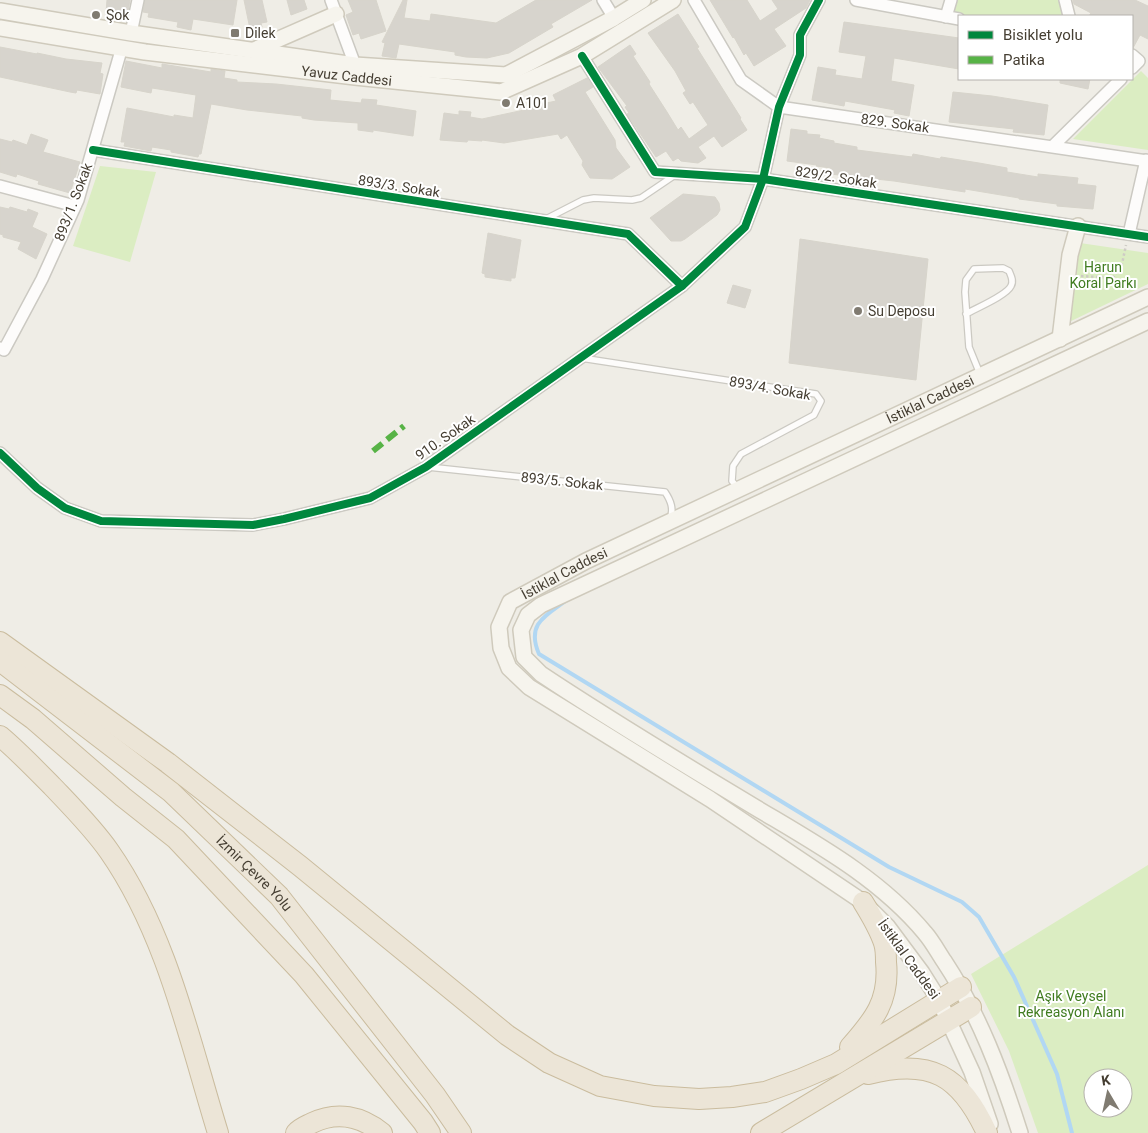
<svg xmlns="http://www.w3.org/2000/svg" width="1148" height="1133" font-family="Roboto,sans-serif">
  <rect width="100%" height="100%" fill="#efede6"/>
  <!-- green -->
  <g fill="#dbedc2" fill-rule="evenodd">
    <polygon points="951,0 1065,0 1069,16 946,17"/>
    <polygon points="1141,71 1148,78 1148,150 1073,139"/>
    <polygon points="100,166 156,172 130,262 73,246"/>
    <polygon points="1080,243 1148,253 1148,284 1067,323"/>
    <path d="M1148,865V1133H1038L1009,1051L971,974ZM1093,1078H1123V1108H1093Z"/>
  </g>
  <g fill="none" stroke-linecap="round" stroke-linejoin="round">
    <!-- stream -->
    <path stroke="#b1d7f3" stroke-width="4" d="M567,600C545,616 526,624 539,654L889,867L962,902L979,917L1014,977L1057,1074L1072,1133"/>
  </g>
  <!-- building -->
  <g fill="#d7d4cd" stroke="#d7d4cb">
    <polygon points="107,0 130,0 128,11 125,11 125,14 106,12"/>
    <polygon points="145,0 237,0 233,25 193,19 191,30 177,27 178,22 148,17 149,13 143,12"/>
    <polygon points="244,0 262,0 267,22 261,23 262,27 250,29"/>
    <polygon points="287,0 304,0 307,9 291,15"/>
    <polygon points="348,0 376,0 386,31 361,39 359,33 353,35 346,15 353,12"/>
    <polygon points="403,0 407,0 404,18 430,21 431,14 496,23 536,0 592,0 551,24 553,27 509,53 487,58 466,57 455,55 455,52 399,44 396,58 382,56 385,43 382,42"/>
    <polygon points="710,0 747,0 760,21 778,9 772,0 810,0 806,8 774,29 786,46 754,66 746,53 744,55 734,37 733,38"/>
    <polygon points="1073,0 1135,0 1148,6 1148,39 1140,35 1133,48 1132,48 1132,16 1089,16 1091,13 1074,4"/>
    <polygon points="678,14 699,47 697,48 741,118 740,119 747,130 722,147 714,136 698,147 706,158 698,163 681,161 678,158 673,161 666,151 656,157 627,114 629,113 625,107 627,106 598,67 630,45 636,54 633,56 650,82 649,84 667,112 678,130 681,127 689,139 708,125 693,102 690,104 683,93 686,91 675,71 648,33"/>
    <polygon points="844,22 959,38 959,69 894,58 891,81 914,85 909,116 894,113 895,110 845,101 844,106 812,100 818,67 836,70 835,75 862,79 866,56 839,52"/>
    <polygon points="0,47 37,54 37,53 66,59 102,63 100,73 103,74 100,94 77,90 76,93 70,92 0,77"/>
    <polygon points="126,61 162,68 162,64 211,72 211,69 225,71 224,78 237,80 237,82 276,84 331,90 330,100 361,103 362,99 377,100 376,105 416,111 413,136 373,130 373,132 358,130 358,123 314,120 302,118 302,116 247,110 211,104 201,154 199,154 198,157 171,152 171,150 152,147 151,151 124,146 125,142 121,142 127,108 174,117 174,115 193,118 196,95 152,88 151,93 121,87"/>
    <polygon points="587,78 593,87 585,92 615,140 616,148 630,167 612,179 590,178 582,165 583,161 567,135 561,139 558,134 504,143 482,140 482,141 468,140 467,142 440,140 444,113 459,115 459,111 471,112 470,117 482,119 524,110 523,108 556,101 553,95"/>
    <polygon points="1060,79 1090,79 1088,89 1060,83"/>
    <polygon points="953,92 992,96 1048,105 1044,135 1013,132 1014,129 949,122"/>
    <polygon points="791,129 807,131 807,134 820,135 819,138 834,141 834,143 857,147 857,150 912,157 913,154 940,159 941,157 979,163 1007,168 1007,172 1038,177 1038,174 1078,178 1077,184 1096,186 1093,209 1057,206 1057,204 1019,199 1019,198 965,189 965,192 894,181 830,174 831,168 816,166 817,165 787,161"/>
    <polygon points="31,134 48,140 43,152 80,162 70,193 38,184 39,181 17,174 16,177 0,172 0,139 12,142 13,140 27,145"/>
    <polygon points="683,194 715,197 719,203 720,210 717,215 685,239 681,241 671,241 650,218"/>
    <polygon points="0,207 9,209 10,207 27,212 28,209 38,213 32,227 47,234 36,259 18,249 21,242 3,237 3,235 0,234"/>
    <polygon points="488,233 521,240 515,278 511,278 511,281 485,277 485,274 482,273"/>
    <polygon points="800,239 928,259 916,380 789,363"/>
    <polygon points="733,285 751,290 745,308 727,303"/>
  </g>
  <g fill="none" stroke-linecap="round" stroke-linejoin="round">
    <defs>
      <g id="service">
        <polyline points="546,219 583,200 594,198 632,200 641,198 675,175"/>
        <path d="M966,314C976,308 1006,296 1011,286C1014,281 1011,276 1009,271L1003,268L974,269L966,280L965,292L969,347L980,374"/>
        <polyline points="581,358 816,394 821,401 814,415 741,454 733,466 732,481 738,488"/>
        <path d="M428,467L665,492C671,501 674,509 670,520"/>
      </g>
      <g id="minor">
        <polyline points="331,0 355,65 355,72"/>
        <polyline points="603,0 614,18"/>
        <polyline points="694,0 741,80 779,107 1148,161"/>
        <polyline points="856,0 959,19"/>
        <polyline points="1065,0 1069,16"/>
        <polyline points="946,17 951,0"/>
        <polyline points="131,33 138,0"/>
        <polyline points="1132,55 1139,61 1132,68"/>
        <polyline points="582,56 655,172 763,179 1148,237"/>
        <polyline points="1053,146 1121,79"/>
        <polyline points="93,150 628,234 682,286"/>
        <polyline points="0,186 75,206"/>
        <polyline points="1129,234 1146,160"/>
        <polyline points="0,348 4,350 42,279 78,200 122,47"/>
        <polyline points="0,453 37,488 65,508 101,521 253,525 284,519 370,498 426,467 682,286 745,227 763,179 779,107 800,55 800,35 819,0"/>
      </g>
      <g id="secondary">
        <polyline points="0,11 131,33 355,65 506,75 614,18 643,0"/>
        <path id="s1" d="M0,28L145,52L355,77L501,92L582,56L673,0"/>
        <polyline points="254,50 336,14"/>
        <polyline points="1060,339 1070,255 1078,226"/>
        <path id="s2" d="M990,1124L972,1072L939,1000L922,973L887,926L863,902L710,799L529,687L509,668L501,648L499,627L510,602L586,561L1148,297"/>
        <path d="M1020,1133C1001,1073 979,1014 944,961C938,952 932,941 925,933C876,874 807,839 743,800C675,759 607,718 541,674L524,657L521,630L528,615L541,605L1148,321"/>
      </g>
      <g id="motorway">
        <polyline points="0,642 168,763 300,866 507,1035 549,1063 600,1086 654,1096 699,1099 732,1097 765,1092 801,1079 836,1064 961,987"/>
        <path id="s3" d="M0,661L171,792L279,896L435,1095L461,1133"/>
        <polyline points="0,695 33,719 123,797 176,839 304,975 423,1122 430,1133"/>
        <path d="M0,736C19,752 35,769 52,786C72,807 93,828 109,851C167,934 189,1039 218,1133"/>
        <path d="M850,1047C874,1020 890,1000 886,962C886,956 886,949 884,943C879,928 871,915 863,902"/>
        <path d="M868,1074C931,1058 960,1075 987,1133"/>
        <path d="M296,1133C300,1128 306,1126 312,1123C337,1111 361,1116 382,1133"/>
        <polyline points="761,1133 971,1007"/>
      </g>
    </defs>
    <!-- service casing -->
    <use href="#service" stroke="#cbc9c2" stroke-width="8"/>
    <!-- minor casing -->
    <use href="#minor" stroke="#cbc9c2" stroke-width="14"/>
    <!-- secondary casing -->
    <use href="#secondary" stroke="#cfcabc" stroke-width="18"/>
    <!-- motorway casing -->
    <use href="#motorway" stroke="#cabc9e" stroke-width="22"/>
    <!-- path -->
    <g stroke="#cecbc5" stroke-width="2.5" stroke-dasharray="2.5 2.5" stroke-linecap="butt">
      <polyline points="1081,276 1113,278 1139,287"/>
      <polyline points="1113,278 1122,264 1126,245"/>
    </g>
    <!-- service -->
    <use href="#service" stroke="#fdfcfb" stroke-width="5.5"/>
    <!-- minor -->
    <use href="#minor" stroke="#fdfcfb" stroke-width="11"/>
    <!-- secondary -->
    <use href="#secondary" stroke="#f6f4ed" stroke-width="15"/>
    <!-- motorway -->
    <use href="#motorway" stroke="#ece5d7" stroke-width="20"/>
    <!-- quiet -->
    <polyline stroke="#57b346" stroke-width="6" stroke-dasharray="12 6" stroke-linecap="butt" points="373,451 404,426"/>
    <defs>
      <g id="cycleway">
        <polyline points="582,56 655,172 763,179 1148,237"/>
        <polyline points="93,150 628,234 682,286"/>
        <polyline points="0,453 37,488 65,508 101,521 253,525 284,519 370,498 426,467 682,286 745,227 763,179 779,107 800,55 800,35 819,0"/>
      </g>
    </defs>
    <!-- cycleway casing -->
    <use href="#cycleway" stroke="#fff" stroke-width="11"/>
    <!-- cycleway -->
    <use href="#cycleway" stroke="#00873e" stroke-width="8"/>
  </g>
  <!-- markers -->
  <g fill="#807b71" stroke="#fff" stroke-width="2">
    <circle cx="96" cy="15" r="5"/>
    <rect x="230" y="28" width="10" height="10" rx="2.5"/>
    <circle cx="506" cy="103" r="5"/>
    <circle cx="858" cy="311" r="5"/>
  </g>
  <g text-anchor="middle" stroke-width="4" stroke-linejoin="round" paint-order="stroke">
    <!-- poi labels -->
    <g font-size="14" fill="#453e32" stroke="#fff" text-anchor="start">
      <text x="106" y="20">Şok</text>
      <text x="245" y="38">Dilek</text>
      <text x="516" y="108">A101</text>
      <text x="868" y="316">Su Deposu</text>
    </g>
    <!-- street labels -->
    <g font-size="14" fill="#453e32" stroke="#fff">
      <text dy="5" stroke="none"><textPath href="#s1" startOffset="350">Yavuz Caddesi</textPath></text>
      <text transform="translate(895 123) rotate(8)" y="5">829. Sokak</text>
      <text transform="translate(836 177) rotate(9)" y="5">829/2. Sokak</text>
      <text transform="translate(399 186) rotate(9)" y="5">893/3. Sokak</text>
      <text transform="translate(73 202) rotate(-69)" y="5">893/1. Sokak</text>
      <text transform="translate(770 388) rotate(10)" y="5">893/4. Sokak</text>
      <text dy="5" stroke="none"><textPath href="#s2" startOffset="1220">İstiklal Caddesi</textPath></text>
      <text transform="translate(445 437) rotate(-35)" y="5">910. Sokak</text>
      <text transform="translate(562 481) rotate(6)" y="5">893/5. Sokak</text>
      <text dy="5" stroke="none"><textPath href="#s2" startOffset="815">İstiklal Caddesi</textPath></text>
      <text dy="5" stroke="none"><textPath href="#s3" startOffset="332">İzmir Çevre Yolu</textPath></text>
      <text transform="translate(909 959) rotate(54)" y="5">İstiklal Caddesi</text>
    </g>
    <!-- park labels -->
    <g font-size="14" fill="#407c20" stroke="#fff">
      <text x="1103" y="272">Harun<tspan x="1103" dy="16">Koral Parkı</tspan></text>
      <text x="1071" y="1001">Aşık Veysel<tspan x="1071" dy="16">Rekreasyon Alanı</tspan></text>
    </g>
  </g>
  <!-- legend -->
  <rect x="958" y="15" width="175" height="65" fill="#ffffff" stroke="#b5b2ad"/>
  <rect x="968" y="31" width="25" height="8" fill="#00873e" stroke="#b5b2ad"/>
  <text x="1003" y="40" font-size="15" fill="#453e32">Bisiklet yolu</text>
  <rect x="968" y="56" width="25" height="8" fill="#57b346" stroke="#b5b2ad"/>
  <text x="1003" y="65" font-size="15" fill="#453e32">Patika</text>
  <!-- north arrow -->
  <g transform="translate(1108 1093) rotate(351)"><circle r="24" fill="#ffffff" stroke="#b5b2ad"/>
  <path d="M0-4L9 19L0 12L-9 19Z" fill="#807b71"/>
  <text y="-8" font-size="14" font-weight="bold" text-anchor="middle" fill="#453e32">K</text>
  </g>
</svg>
